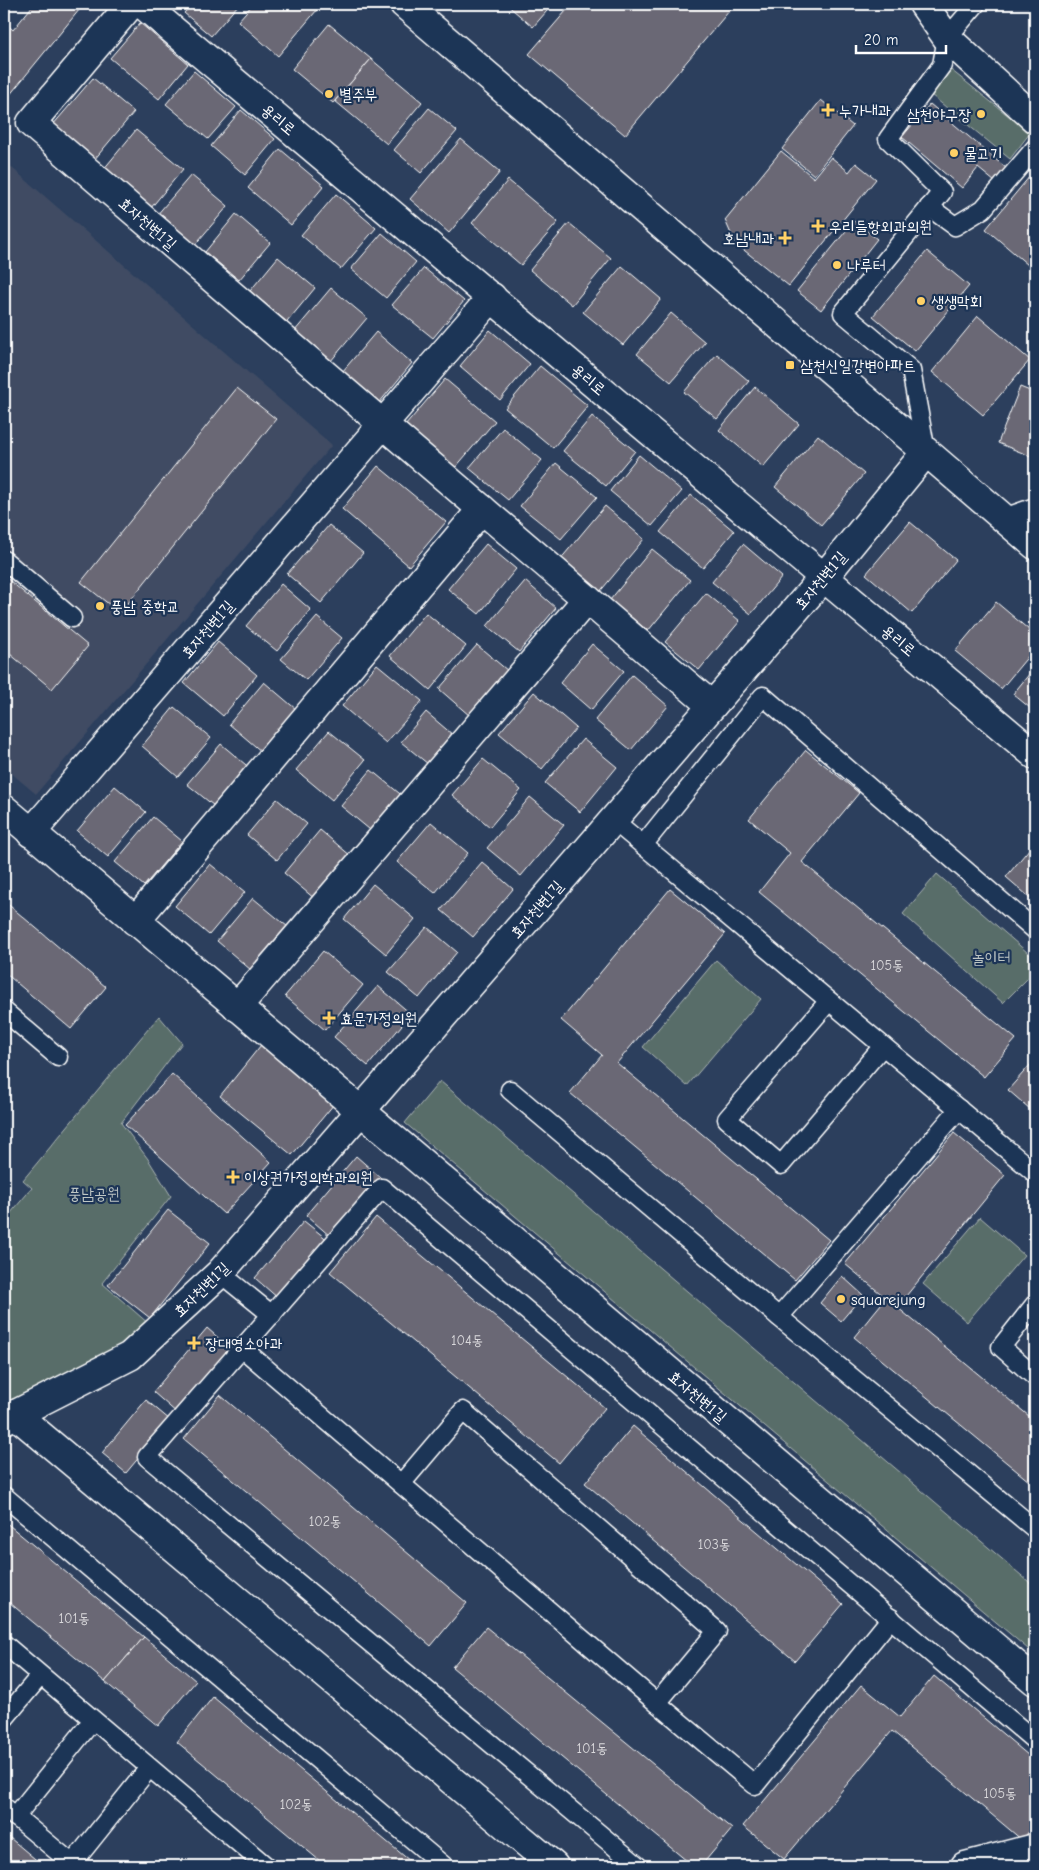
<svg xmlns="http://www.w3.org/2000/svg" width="1039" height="1870" font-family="'Comic Neue','Poor Story',sans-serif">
  <rect width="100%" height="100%" fill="#2c3f5d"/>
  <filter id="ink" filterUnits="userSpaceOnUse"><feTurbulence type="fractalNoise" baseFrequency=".02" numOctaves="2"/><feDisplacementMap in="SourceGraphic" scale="10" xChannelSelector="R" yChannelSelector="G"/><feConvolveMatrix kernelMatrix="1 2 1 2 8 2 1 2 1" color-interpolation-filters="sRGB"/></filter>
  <g filter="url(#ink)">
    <!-- built -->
    <polygon fill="#3f4b64" points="4,161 332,445 36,794 4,767"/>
    <!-- green -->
    <g fill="#596d69" stroke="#acb6b4">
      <polygon points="951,70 1030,133 1010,159 931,95"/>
      <polygon points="937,874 1035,959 1035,971 1003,1003 903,914"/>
      <polygon points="716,960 761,999 687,1086 643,1047"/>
      <polygon points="159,1016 182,1043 121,1123 148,1159 171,1196 102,1283 157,1331 4,1420 4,1221 32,1188 23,1180"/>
      <polygon points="440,1081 1035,1587 1035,1655 405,1123"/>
      <polygon points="980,1217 1024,1255 967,1322 923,1284"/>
    </g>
    <!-- building -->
    <g fill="#6a6874" stroke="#fff">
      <polygon points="34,4 84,4 4,102 4,22 13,30"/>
      <polygon points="192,4 239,4 211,36 184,13"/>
      <polygon points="253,4 309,4 317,10 278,56 238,21"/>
      <polygon points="506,4 553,4 533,27"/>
      <polygon points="572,4 735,4 625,135 529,54"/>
      <polygon points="140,23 188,64 159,99 110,58"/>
      <polygon points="329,24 371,59 333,103 292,69"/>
      <polygon points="371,59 422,102 387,144 335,101"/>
      <polygon points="194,71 236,107 208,139 166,104"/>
      <polygon points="93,78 134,112 94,160 52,126"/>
      <polygon points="821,100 853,126 814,175 782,149"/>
      <polygon points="930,104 1006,168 995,182 978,168 962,188 902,137"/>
      <polygon points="429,108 457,131 421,173 394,150"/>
      <polygon points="241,110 275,139 245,175 211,146"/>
      <polygon points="136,130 183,169 150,209 103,170"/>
      <polygon points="461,139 500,172 449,233 410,199"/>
      <polygon points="280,149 324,186 291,225 248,188"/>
      <polygon points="781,151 814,178 831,157 849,172 856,163 876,179 789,286 735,243 725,220"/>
      <polygon points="1035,170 1035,271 986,229"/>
      <polygon points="191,175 228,206 193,247 156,216"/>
      <polygon points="508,180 558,222 521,265 472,223"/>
      <polygon points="336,194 376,228 341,269 301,235"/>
      <polygon points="236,214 270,243 239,280 205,252"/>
      <polygon points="854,221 877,239 821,310 797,291"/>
      <polygon points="569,223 611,258 572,305 530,270"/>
      <polygon points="382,233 416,262 386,298 351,269"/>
      <polygon points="927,251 969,286 915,351 873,316"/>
      <polygon points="278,257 315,288 287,322 250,291"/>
      <polygon points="622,266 661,299 623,345 583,312"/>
      <polygon points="424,268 464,301 433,338 392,305"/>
      <polygon points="331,288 367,318 330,362 294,332"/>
      <polygon points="671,313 705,342 671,382 637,354"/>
      <polygon points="978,316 1030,360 983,415 932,372"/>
      <polygon points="490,330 530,364 500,400 460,366"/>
      <polygon points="376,332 412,363 379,403 342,372"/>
      <polygon points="717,354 749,381 717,419 684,392"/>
      <polygon points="540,366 588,406 553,448 505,408"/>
      <polygon points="445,379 495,421 455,468 405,426"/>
      <polygon points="755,387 799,424 763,467 719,430"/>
      <polygon points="1020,387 1035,393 1035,458 998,443"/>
      <polygon points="237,388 276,419 120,613 81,582"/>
      <polygon points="592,416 635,451 606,486 563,451"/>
      <polygon points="503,428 542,460 508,500 469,468"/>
      <polygon points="818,435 864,474 821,525 775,487"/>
      <polygon points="639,455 682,491 652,526 610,491"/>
      <polygon points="556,463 597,497 561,539 520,506"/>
      <polygon points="378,466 446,522 409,566 342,509"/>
      <polygon points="691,495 734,531 703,568 660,532"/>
      <polygon points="605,506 644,539 598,594 559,561"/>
      <polygon points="910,522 956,560 912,613 866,574"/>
      <polygon points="329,525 363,553 321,603 287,574"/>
      <polygon points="486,544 516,569 479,614 448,589"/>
      <polygon points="743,544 782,577 751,614 712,582"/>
      <polygon points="652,549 690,580 648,631 610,600"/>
      <polygon points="4,576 88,646 52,689 4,649"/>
      <polygon points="525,581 556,608 519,652 487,626"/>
      <polygon points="281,584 311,610 277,651 246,626"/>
      <polygon points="706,593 740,621 699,670 665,642"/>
      <polygon points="996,602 1035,635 1035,648 1001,689 955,651"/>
      <polygon points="426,613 466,646 430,690 390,656"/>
      <polygon points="317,617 342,638 306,680 281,659"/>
      <polygon points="218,642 257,675 223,716 184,683"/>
      <polygon points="592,644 624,671 591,710 560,683"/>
      <polygon points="477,645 508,671 470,716 439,689"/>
      <polygon points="377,664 422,701 386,743 342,706"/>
      <polygon points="1035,667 1035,712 1013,694"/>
      <polygon points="632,675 668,706 631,750 595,720"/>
      <polygon points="264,682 297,710 262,752 229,724"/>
      <polygon points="534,692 576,728 542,769 499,733"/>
      <polygon points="174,707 211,738 178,777 142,746"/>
      <polygon points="426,712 453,735 428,764 401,742"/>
      <polygon points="329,731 365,760 332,800 296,770"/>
      <polygon points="583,739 617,767 580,812 545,783"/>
      <polygon points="221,744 252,770 219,810 187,784"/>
      <polygon points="806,750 859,793 802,862 1016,1039 984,1077 759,892 790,853 749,819"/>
      <polygon points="483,759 521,790 490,827 452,795"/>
      <polygon points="371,770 405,798 375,834 341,806"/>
      <polygon points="115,786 146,812 108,857 77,831"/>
      <polygon points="530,797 564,825 521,876 487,848"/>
      <polygon points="277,799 307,824 277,860 247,835"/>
      <polygon points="153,817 182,841 144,886 115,862"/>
      <polygon points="431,822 468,853 435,893 397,862"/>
      <polygon points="320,830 351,856 315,899 284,873"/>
      <polygon points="1035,842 1035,902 1006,877"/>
      <polygon points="482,862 513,889 473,937 441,910"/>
      <polygon points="210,864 245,892 209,935 175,906"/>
      <polygon points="373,884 415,919 386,954 344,919"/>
      <polygon points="670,889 725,934 617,1063 829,1240 795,1280 570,1093 602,1055 561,1020"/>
      <polygon points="253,898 288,927 251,970 217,941"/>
      <polygon points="4,901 106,987 71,1029 4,972"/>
      <polygon points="427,927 457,952 419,998 388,972"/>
      <polygon points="323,951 363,985 325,1030 285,996"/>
      <polygon points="378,986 411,1014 368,1066 334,1037"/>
      <polygon points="261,1045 334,1104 292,1155 220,1096"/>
      <polygon points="1031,1064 1035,1068 1035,1102 1030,1109 1008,1090"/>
      <polygon points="172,1074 271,1162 224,1214 125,1125"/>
      <polygon points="954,1133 1005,1175 897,1307 1035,1421 1035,1486 854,1337 886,1298 845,1264"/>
      <polygon points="356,1156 381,1178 331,1237 306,1215"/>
      <polygon points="168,1210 210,1243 150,1318 108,1285"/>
      <polygon points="376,1217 605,1408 559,1463 330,1272"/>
      <polygon points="304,1221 329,1241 279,1299 255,1278"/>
      <polygon points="842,1276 863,1295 841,1321 820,1303"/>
      <polygon points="207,1328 232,1350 178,1414 153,1392"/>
      <polygon points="220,1395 467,1603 431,1646 184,1439"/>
      <polygon points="146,1400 170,1420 126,1473 102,1453"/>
      <polygon points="633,1426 843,1604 795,1661 585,1483"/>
      <polygon points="4,1521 144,1637 105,1682 4,1598"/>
      <polygon points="486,1627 732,1829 701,1866 693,1866 452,1667"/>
      <polygon points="144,1637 196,1681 158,1726 105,1682"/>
      <polygon points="934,1676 1035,1761 1035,1824 1022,1840 892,1731 784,1859 743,1826 861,1685 900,1717"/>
      <polygon points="213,1697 416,1866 326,1866 177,1742"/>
      <polygon points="4,1833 41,1864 39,1866 4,1866"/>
    </g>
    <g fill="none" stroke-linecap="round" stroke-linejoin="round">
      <defs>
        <g id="service">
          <polyline points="929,207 955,226 983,209 1035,148"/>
          <polyline points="926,452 911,370 843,313 942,192 888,139 942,65 947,38 976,4"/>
          <polyline points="1004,518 1035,507"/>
          <polyline points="4,560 72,618"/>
          <polyline points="613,820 1035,1173"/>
          <polyline points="643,845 763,696 1035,930"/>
          <polyline points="829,1001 727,1119 781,1165 883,1046"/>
          <polyline points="4,1011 58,1057"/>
          <polyline points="510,1090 779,1317 1035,1529"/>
          <polyline points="220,1273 272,1315"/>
          <polyline points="1035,1304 1001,1347 1035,1377"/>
          <polyline points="779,1317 959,1109"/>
          <polyline points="242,1348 657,1703 755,1785 891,1618"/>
          <polyline points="401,1484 463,1411 717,1631 657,1703"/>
          <polyline points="4,1496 444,1866"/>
          <polyline points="4,1644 266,1866"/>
          <polyline points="4,1719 40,1676"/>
          <polyline points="4,1807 75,1866"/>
          <polyline points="15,1817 93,1720"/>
          <polyline points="72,1864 149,1768"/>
          <polyline points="638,1866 147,1457 382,1188 1035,1741"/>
        </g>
        <g id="minor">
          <polyline points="131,4 31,123 712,706"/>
          <polyline points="142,4 1035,755"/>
          <polyline points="923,4 947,38 1035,119"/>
          <polyline points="4,809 1035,1681"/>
          <polyline points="31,833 492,297"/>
          <polyline points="135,921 482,509"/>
          <polyline points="237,1007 587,599"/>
          <polyline points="15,1414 554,1866"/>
          <polyline points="4,1420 130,1356 220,1273 824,577 926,452"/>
        </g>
        <g id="tertiary">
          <polyline points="404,4 1035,545"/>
          <polyline points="965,1866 1035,1848"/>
        </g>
      </defs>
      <!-- service casing -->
      <use href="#service" stroke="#fff" stroke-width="21"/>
      <!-- minor casing -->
      <use href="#minor" stroke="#fff" stroke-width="31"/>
      <!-- tertiary casing -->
      <use href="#tertiary" stroke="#fff" stroke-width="31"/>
      <!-- service -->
      <use href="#service" stroke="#1d3557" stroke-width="18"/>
      <!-- minor -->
      <use href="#minor" stroke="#1d3557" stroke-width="28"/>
      <!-- tertiary -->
      <use href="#tertiary" stroke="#1d3557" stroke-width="28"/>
    </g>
  </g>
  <!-- markers -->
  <g fill="#ffd166" stroke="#1d3557" stroke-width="2">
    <circle cx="329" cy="94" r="5"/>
    <path d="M825.5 102.5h5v5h5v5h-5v5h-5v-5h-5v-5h5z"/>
    <circle cx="981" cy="114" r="5"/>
    <circle cx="954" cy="153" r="5"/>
    <path d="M815.5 218.5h5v5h5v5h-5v5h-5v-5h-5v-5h5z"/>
    <path d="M782.5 230.5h5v5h5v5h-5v5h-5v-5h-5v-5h5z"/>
    <circle cx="837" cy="265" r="5"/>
    <circle cx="921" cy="301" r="5"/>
    <rect x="785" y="360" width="10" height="10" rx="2.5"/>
    <circle cx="100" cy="606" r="5"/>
    <path d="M326.5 1010.5h5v5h5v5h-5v5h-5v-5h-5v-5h5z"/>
    <path d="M230.5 1169.5h5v5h5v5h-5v5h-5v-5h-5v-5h5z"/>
    <circle cx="841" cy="1299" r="5"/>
    <path d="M191.5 1335.5h5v5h5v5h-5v5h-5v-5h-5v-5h5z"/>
  </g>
  <g text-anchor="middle" stroke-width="4.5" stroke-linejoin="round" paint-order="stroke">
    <!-- number labels -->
    <g font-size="14" fill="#dad9dc">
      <text x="887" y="970">105동</text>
      <text x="467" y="1345">104동</text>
      <text x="325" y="1526">102동</text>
      <text x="714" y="1549">103동</text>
      <text x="74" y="1623">101동</text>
      <text x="592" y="1753">101동</text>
      <text x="1000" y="1798">105동</text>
      <text x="296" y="1809">102동</text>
    </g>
    <!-- poi labels -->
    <g font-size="16" fill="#fff" stroke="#1d3557" text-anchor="start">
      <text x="339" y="100">별주부</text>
      <text x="839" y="116">누가내과</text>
      <text x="971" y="120" text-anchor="end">삼천야구장</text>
      <text x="964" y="159">물고기</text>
      <text x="829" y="232">우리들항외과의원</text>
      <text x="774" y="244" text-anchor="end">호남내과</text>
      <text x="847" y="271">나루터</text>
      <text x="931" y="307">생생막회</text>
      <text x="800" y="371">삼천신일강변아파트</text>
      <text x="110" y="612">풍남 중학교</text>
      <text x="340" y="1024">효문가정의원</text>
      <text x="244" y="1183">이상권가정의학과의원</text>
      <text x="851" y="1305">squarejung</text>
      <text x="205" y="1349">장대영소아과</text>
    </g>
    <!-- street labels -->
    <g font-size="16" fill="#fff" stroke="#1d3557">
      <text transform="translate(279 119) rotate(40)" y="6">용리로</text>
      <text transform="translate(148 223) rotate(41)" y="6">효자천변1길</text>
      <text transform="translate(589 379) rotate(40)" y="6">용리로</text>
      <text transform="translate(820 580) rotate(-50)" y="6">효자천변1길</text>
      <text transform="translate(207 629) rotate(-49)" y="6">효자천변1길</text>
      <text transform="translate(899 640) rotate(40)" y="6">용리로</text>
      <text transform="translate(536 909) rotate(-49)" y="6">효자천변1길</text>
      <text transform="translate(201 1289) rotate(-44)" y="6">효자천변1길</text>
      <text transform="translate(698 1396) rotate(40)" y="6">효자천변1길</text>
    </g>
    <!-- park labels -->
    <g font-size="16" fill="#bdc5c3" stroke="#1d3557">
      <text x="991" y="963">놀이터</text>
      <text x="94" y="1199">풍남공원</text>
    </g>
  </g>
  <!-- margin -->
  <rect width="1039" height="1870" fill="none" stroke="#1d3557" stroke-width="20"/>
  <rect x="10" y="10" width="1019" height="1850" fill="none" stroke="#fff" stroke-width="2" filter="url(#ink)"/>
  <!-- scale -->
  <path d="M856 45v8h90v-8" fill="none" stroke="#ffffff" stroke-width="2.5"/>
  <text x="864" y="45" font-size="15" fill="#ffffff" stroke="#1d3557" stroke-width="4" paint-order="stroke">20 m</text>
</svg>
